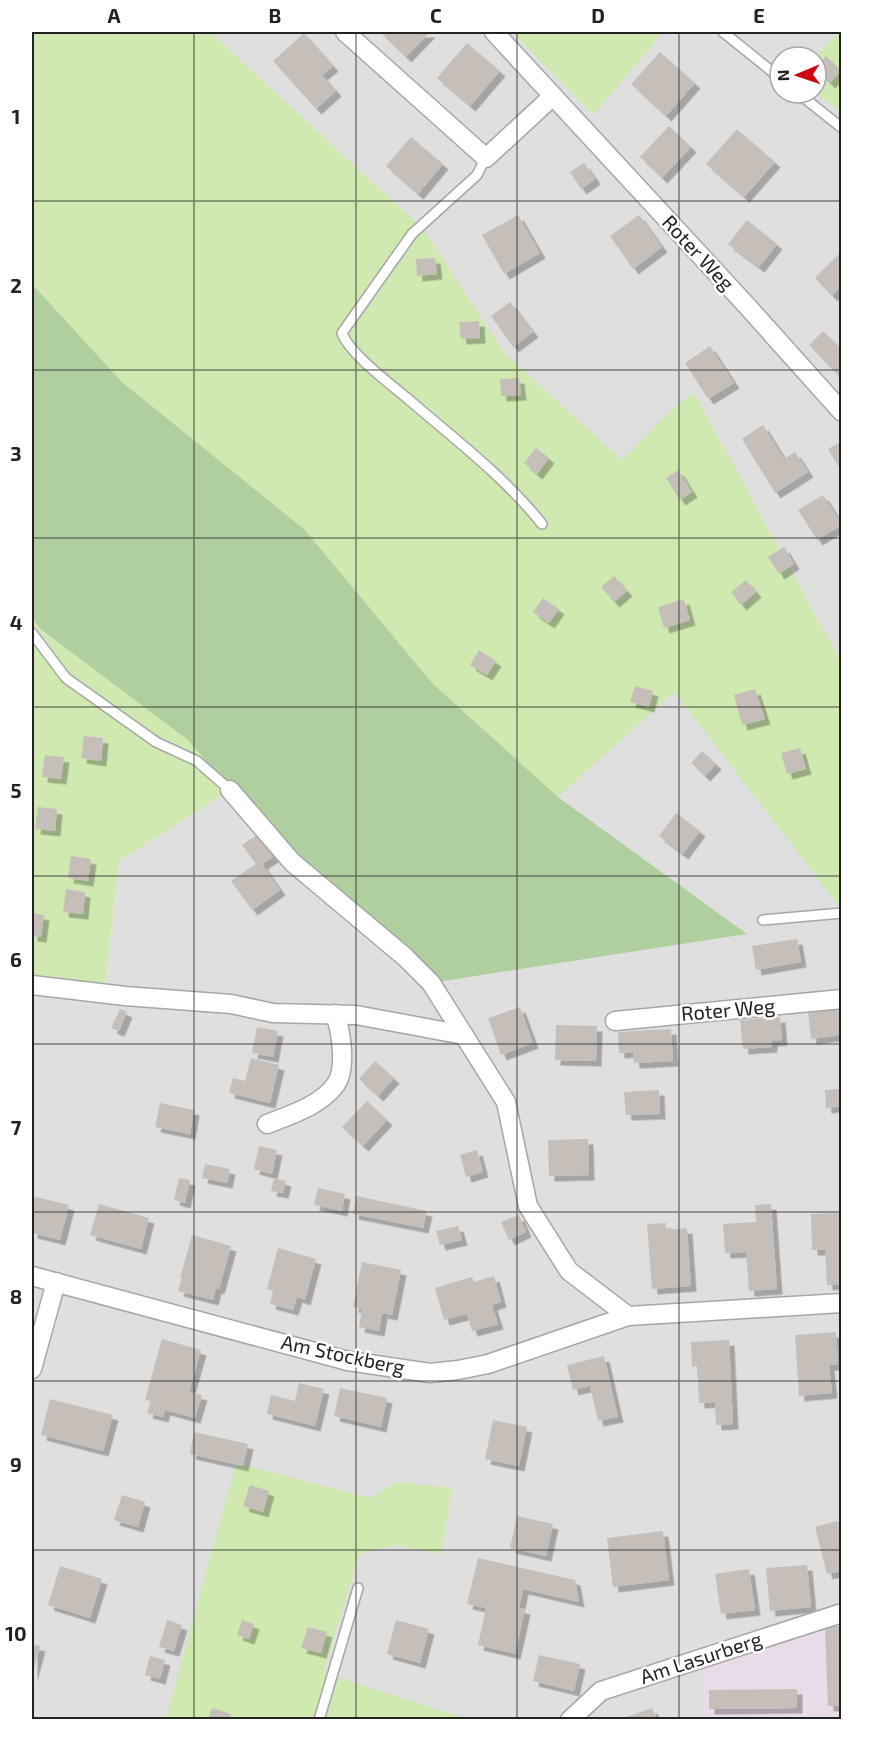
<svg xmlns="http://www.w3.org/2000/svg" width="873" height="1751" font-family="'Exo 2',sans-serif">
  <defs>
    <filter id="shadow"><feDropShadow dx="5.5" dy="5.5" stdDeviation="0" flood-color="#0004"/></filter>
  </defs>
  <rect width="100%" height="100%" fill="#f2eee9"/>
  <!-- residential -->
  <path fill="#e0dfdf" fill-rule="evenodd" d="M210,32H841V1613L705,1657L700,1719L32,1720V977L105,985L119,861L230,790L431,983L747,934L558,797L433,684L424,230ZM780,57H816V93H780Z"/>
  <!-- industrial -->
  <polygon fill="#eadbe8" points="841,1620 841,1719 700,1720 704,1665"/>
  <!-- grass -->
  <g fill="#cfe9b1">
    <polygon points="32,32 210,32 424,230 504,353 622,460 673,408 694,393 841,662 841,909 674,692 558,797 433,684 304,529 122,382 32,284"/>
    <polygon points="512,32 663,32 593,115"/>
    <polygon points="840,32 841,32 841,112 816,93 816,57 813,57"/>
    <polygon points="32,617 39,628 188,740 230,790 119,861 105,985 32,977"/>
    <polygon points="236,1463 370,1498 396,1482 452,1488 441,1554 396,1545 359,1554 323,1673 468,1719 165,1720"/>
  </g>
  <!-- forest -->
  <polygon fill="#b0cf9f" points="32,284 122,382 304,529 433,684 558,797 747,934 431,983 292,862 188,740 39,628 32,617"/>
  <!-- building -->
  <g fill="#c6beb8" filter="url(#shadow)">
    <polygon points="380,32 430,32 406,57"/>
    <polygon points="304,33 333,66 322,75 336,91 316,109 273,61"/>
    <polygon points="467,43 500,71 470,106 437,78"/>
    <polygon points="660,52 695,83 666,116 631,84"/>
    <polygon points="826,56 841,71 830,83 816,70 816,67"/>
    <polygon points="669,126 691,147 662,178 640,157"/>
    <polygon points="737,129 775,162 744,197 706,164"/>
    <polygon points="411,137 443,164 418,194 386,166"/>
    <polygon points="584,163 595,179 581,189 570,172"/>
    <polygon points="518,215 540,253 504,274 482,235"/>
    <polygon points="639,215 662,247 633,269 610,236"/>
    <polygon points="747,220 777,244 759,267 728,244"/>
    <polygon points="842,251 842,286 832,296 815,278"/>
    <polygon points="435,258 437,274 417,276 416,259"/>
    <polygon points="510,302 533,332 513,347 491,316"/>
    <polygon points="479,321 480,338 461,339 459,322"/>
    <polygon points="823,331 842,350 842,372 838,375 809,345"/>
    <polygon points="710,346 734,383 708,399 685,363"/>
    <polygon points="519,378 521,395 501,396 500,379"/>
    <polygon points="763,425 784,459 795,452 808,472 775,493 742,439"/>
    <polygon points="842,441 842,464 838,466 828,449"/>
    <polygon points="536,448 549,458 537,474 524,463"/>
    <polygon points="678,470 692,492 680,500 666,478"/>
    <polygon points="823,495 842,525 817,540 798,510"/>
    <polygon points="784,547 794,564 779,574 768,557"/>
    <polygon points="614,576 627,591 614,602 601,587"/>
    <polygon points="746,580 756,592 741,605 731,592"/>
    <polygon points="543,598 559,609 549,623 533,612"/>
    <polygon points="684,599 690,620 664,628 658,607"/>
    <polygon points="479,650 496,661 487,675 470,665"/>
    <polygon points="635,686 653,691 649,707 630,702"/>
    <polygon points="755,689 765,719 742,725 734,695"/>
    <polygon points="84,736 103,738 101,761 81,758"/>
    <polygon points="800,748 806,769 787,774 781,753"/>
    <polygon points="702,751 716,764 705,776 691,763"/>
    <polygon points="45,755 64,757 61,779 42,777"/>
    <polygon points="38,807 57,809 55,831 35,829"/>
    <polygon points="676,813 700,831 683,854 659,836"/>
    <polygon points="257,835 273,857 262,864 280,890 252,910 231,881 256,864 242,845"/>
    <polygon points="71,856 91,859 88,881 68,878"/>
    <polygon points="66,889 85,892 83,914 63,912"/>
    <polygon points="32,913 44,915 41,937 32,936"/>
    <polygon points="797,939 801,962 756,970 752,946"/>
    <polygon points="520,1007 533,1043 501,1055 488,1018"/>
    <polygon points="841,1008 842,1035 811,1039 808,1012"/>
    <polygon points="120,1009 127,1012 119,1031 111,1028"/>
    <polygon points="780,1017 782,1040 772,1041 772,1047 743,1049 740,1020"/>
    <polygon points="556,1025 597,1026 596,1061 555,1060"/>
    <polygon points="257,1027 278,1031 273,1057 252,1053"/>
    <polygon points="671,1029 673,1061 634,1063 633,1052 619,1053 618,1032"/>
    <polygon points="251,1058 279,1065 270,1103 229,1093 233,1078 245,1081"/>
    <polygon points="375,1061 394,1078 378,1096 359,1079"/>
    <polygon points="842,1089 842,1106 826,1108 825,1090"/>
    <polygon points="659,1090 660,1114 626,1115 624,1092"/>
    <polygon points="367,1101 387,1120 363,1146 342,1127"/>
    <polygon points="160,1103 194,1110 190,1134 155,1127"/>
    <polygon points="588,1139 589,1175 549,1176 548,1140"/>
    <polygon points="259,1146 277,1150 272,1174 254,1169"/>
    <polygon points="477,1150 483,1172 466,1177 460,1155"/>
    <polygon points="205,1164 230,1169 227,1183 202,1178"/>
    <polygon points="179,1178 190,1180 185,1203 174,1200"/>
    <polygon points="274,1178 286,1181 283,1193 271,1191"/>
    <polygon points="318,1188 345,1194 342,1211 314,1205"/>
    <polygon points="32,1196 69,1205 60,1240 32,1233"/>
    <polygon points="356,1196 427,1211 423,1228 353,1214"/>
    <polygon points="99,1204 149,1218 141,1249 90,1235"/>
    <polygon points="771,1204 777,1289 749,1291 746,1252 725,1253 723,1224 756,1222 755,1205"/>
    <polygon points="842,1213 842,1284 827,1285 825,1250 812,1250 811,1214"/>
    <polygon points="519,1215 526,1232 509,1240 501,1222"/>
    <polygon points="666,1223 666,1230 687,1228 691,1286 652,1289 647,1224"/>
    <polygon points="458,1226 462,1240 440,1245 436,1231"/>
    <polygon points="192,1235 231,1246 219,1289 216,1288 213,1300 178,1291 182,1278 180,1278"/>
    <polygon points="278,1248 316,1259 305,1300 297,1297 293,1310 270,1304 273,1291 267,1289"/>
    <polygon points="362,1262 401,1270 392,1315 382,1313 379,1331 359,1327 362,1309 353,1307"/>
    <polygon points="494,1276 501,1302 492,1305 498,1324 472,1331 467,1314 444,1320 435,1288 472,1277 474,1282"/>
    <polygon points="836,1332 838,1365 829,1365 832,1393 799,1396 795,1335"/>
    <polygon points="162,1339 201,1350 189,1392 202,1395 195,1418 165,1410 163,1417 147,1413 151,1401 145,1400"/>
    <polygon points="729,1340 733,1424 716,1425 715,1402 699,1403 697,1366 692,1367 691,1342"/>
    <polygon points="604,1356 618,1417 598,1421 590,1386 573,1390 567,1365"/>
    <polygon points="299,1383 324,1389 315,1426 267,1414 271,1395 295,1401"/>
    <polygon points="340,1388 387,1398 381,1427 334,1416"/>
    <polygon points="50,1399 113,1415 103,1451 41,1435"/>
    <polygon points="493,1420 527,1427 519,1466 485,1459"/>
    <polygon points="194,1432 248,1444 243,1466 190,1454"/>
    <polygon points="250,1485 269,1491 263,1512 243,1506"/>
    <polygon points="122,1495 145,1502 138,1527 114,1520"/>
    <polygon points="517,1516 553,1524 546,1556 510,1548"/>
    <polygon points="836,1521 842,1524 842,1571 827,1574 815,1527"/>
    <polygon points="663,1531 669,1580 613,1587 607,1538"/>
    <polygon points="478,1558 575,1580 579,1602 523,1589 519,1608 525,1609 515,1654 478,1645 486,1608 467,1604"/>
    <polygon points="807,1565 811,1607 770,1611 766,1568"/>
    <polygon points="60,1566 102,1579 90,1618 48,1605"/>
    <polygon points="749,1569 755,1610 721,1614 715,1574"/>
    <polygon points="167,1620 182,1625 174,1651 159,1647"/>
    <polygon points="242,1620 254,1624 249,1639 237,1635"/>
    <polygon points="396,1620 429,1629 420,1663 387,1654"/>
    <polygon points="825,1626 842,1626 842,1706 828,1706"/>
    <polygon points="308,1627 327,1632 321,1653 301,1648"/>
    <polygon points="32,1644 40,1646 32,1676"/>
    <polygon points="539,1655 580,1664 574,1691 533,1681"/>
    <polygon points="150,1656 165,1660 160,1679 145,1675"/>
    <polygon points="797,1689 797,1708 709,1709 709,1690"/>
    <polygon points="212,1708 231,1714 230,1719 208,1719"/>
    <polygon points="652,1708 657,1719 621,1719"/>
  </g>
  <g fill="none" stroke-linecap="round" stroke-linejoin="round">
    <defs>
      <g id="service">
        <polyline points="723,32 780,78"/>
        <polyline points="798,93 842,128"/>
        <path d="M486,157L477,175L412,234L342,333C349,353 390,384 407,398C453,438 504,476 542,524"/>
        <polyline points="32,633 66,678 156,742 197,761 230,790"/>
        <polyline points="763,920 842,913"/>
        <polyline points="319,1720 358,1588"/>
      </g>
      <g id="minor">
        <polyline points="345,32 486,158 553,96"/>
        <polyline points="494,32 748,307 842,412"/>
        <polyline points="230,790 292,862 405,957 431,983 506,1102 528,1206 569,1271 628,1316"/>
        <polyline points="32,985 125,996 231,1004 273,1013 356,1015 464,1035"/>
        <polyline points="615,1021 842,999"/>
        <path d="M267,1124C290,1115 322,1105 336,1084C347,1068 341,1031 335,1014"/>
        <polyline points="32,1276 348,1361 430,1373 458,1370 488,1364 628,1316 842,1303"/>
        <polyline points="32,1369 56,1282"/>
        <polyline points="570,1720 601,1691 842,1613"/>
      </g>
    </defs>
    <!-- service casing -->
    <use href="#service" stroke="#a6a6a6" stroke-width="12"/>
    <!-- minor casing -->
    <use href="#minor" stroke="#a6a6a6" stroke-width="21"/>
    <!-- service -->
    <use href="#service" stroke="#fff" stroke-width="9"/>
    <!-- minor -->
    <use href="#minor" stroke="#fff" stroke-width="18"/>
  </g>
  <!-- grid -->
  <path fill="none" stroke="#222" stroke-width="1.5" stroke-opacity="0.55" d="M194,32V1720M356,32V1720M517,32V1720M679,32V1720M32,201H842M32,370H842M32,538H842M32,707H842M32,876H842M32,1044H842M32,1212H842M32,1381H842M32,1550H842"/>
  <g text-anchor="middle" stroke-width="5" stroke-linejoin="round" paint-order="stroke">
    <!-- street labels -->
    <g font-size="20" fill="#222" stroke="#fff">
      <text transform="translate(698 253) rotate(47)" y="7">Roter Weg</text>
      <text transform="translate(728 1010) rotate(-5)" y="7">Roter Weg</text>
      <text transform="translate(343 1355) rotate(12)" y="7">Am Stockberg</text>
      <text transform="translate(701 1658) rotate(-18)" y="7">Am Lasurberg</text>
    </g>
  </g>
  <!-- border -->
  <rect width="873" height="1751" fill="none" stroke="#ffffff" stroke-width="66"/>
  <!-- north arrow -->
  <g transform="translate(798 75) rotate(268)"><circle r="28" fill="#ffffff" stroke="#a7a7a7" stroke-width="1.5"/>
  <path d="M0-4.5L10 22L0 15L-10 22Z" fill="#ce060f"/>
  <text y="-9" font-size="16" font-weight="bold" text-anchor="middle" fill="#222222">N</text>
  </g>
  <rect x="33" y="33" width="807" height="1685" fill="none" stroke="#222" stroke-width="2"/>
  <g font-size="20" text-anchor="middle" font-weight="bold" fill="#222">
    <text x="114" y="23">A</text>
    <text x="275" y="23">B</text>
    <text x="436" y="23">C</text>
    <text x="598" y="23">D</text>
    <text x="759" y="23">E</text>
    <text x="16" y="124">1</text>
    <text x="16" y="293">2</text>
    <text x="16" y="461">3</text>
    <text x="16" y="630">4</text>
    <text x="16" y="798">5</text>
    <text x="16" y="967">6</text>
    <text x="16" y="1135">7</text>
    <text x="16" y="1304">8</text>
    <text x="16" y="1472">9</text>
    <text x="16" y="1641">10</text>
  </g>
</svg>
